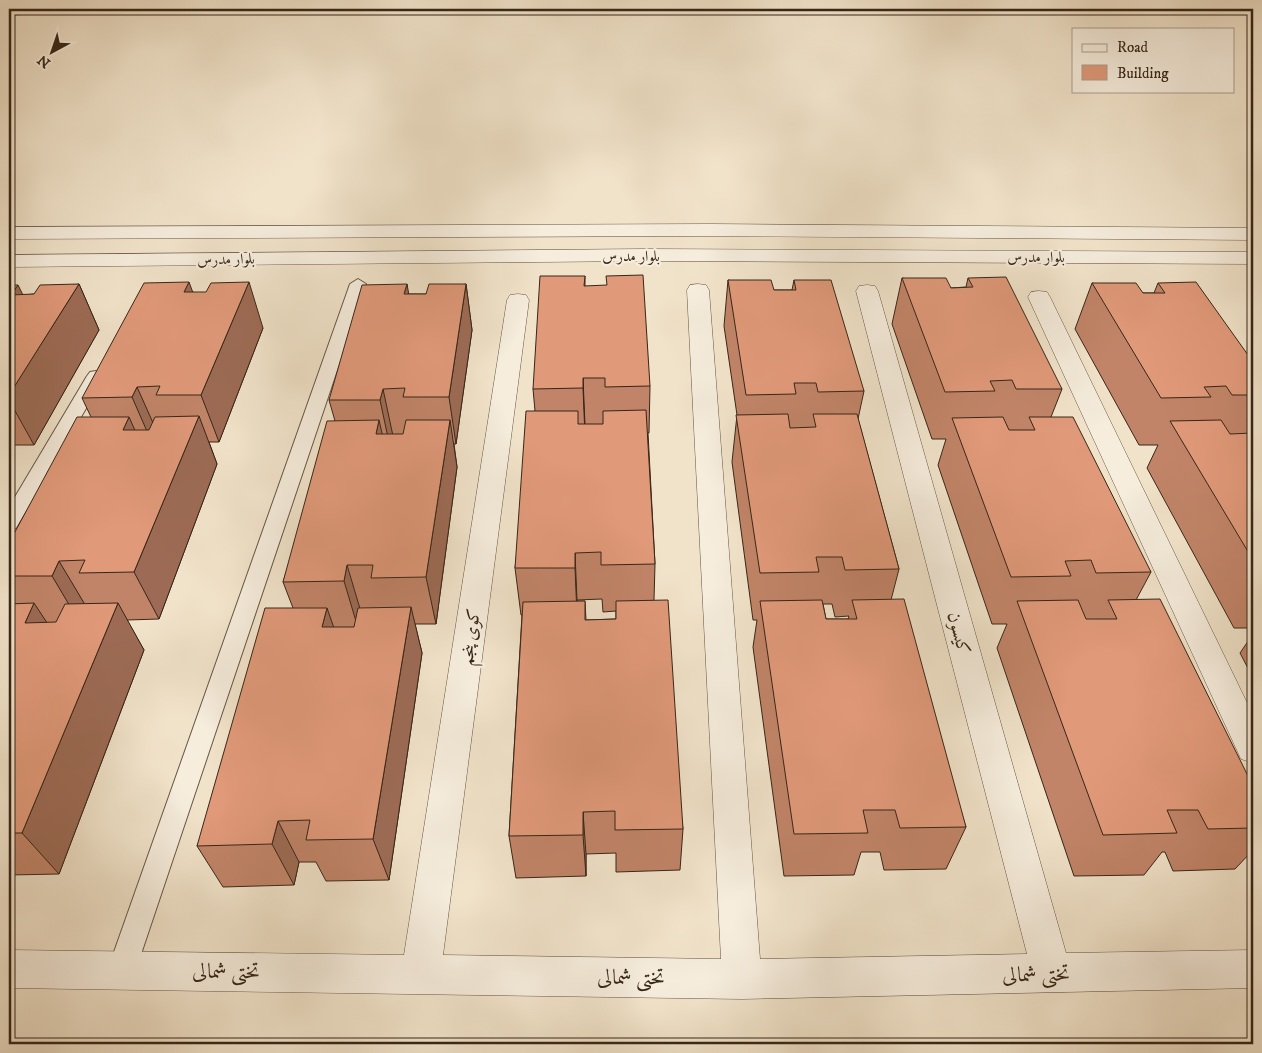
<svg xmlns="http://www.w3.org/2000/svg" width="1262" height="1053" font-family="'IM FELL DW Pica',Amiri,serif">
  <rect width="100%" height="100%" fill="#f1e3ca"/>
  <filter id="stains"><feTurbulence type="fractalNoise" baseFrequency=".004" numOctaves="4"/><feColorMatrix values="0 0 0 0 .2 0 0 0 0 .09 0 0 0 0 .02 0 0 0 .5 -.17"/></filter>
  <radialGradient id="worn" r=".72"><stop offset=".6" stop-color="#630" stop-opacity="0"/><stop offset="1" stop-color="#630" stop-opacity=".3"/></radialGradient>
  <g fill="none" stroke-linecap="round" stroke-linejoin="round">
    <defs>
      <g id="service">
        <polygon points="358,279 366,284 136,969 132,979 122,983 112,979 108,969 350,284"/>
        <polygon points="96,371 102,372 105,376 16,528 9,530 9,507 87,376 90,372"/>
      </g>
      <g id="minor">
        <polygon points="9,9 75,9 68,13 9,15"/>
        <polygon points="711,224 1253,228 1253,240 711,236 9,239 9,227"/>
        <polygon points="645,249 1253,252 1253,264 645,261 9,267 9,255"/>
        <polygon points="698,284 706,285 709,290 760,959 1027,954 856,291 859,286 867,285 875,286 878,291 1066,953 1253,950 1253,988 742,999 9,988 9,950 404,955 507,300 510,295 518,294 526,295 529,300 443,955 721,959 687,290 690,285"/>
        <polygon points="1039,291 1047,292 1050,297 1253,715 1253,763 1241,759 1028,297 1031,292"/>
      </g>
    </defs>
    <!-- service casing -->
    <use href="#service" stroke="#654" stroke-width="2"/>
    <!-- minor casing -->
    <use href="#minor" stroke="#654" stroke-width="1"/>
    <!-- service -->
    <use href="#service" fill="#f6eddd" fill-rule="evenodd"/>
    <!-- minor -->
    <use href="#minor" fill="#f6eddd" fill-rule="evenodd"/>
  </g>
  <!-- wall -->
  <g fill="#c18468" stroke="#372618" fill-rule="evenodd">
    <path d="M585,276V286L650,386L649,433H648L655,564L654,600L683,829L680,870L616,872V853L586,854V876L516,878L509,836L522,615H521L515,568L535,411L533,389ZM602,599L603,612L616,611V619L586,620L585,601H577V600Z"/>
    <polygon points="902,278 951,288 966,287 968,278 1062,389 1051,417 1151,572 1136,600 1253,786 1253,850 1235,869 1173,871 1165,852 1162,852 1144,875 1074,876 997,648 1007,624 992,624 938,465 946,439 932,439 892,324"/>
    <path d="M728,280L774,290H792L794,280L864,391L858,419L899,569L891,600L966,827L946,869L884,870L880,852H861L854,875L784,876L753,647L757,620H753L732,462L737,415L724,326ZM823,604H832L835,617L849,616L848,619H826Z"/>
    <polygon points="1092,283 1143,293 1154,293 1158,283 1253,362 1253,628 1234,628 1147,468 1158,445 1139,445 1075,329"/>
    <polygon points="79,284 99,330 34,445 9,445 9,285 23,295 34,294"/>
    <polygon points="407,284 408,294 426,294 466,284 472,330 456,444 454,444 457,467 436,624 415,624 422,653 389,880 326,881 316,862 299,862 294,885 223,887 197,846 293,608 283,582 335,421 329,400"/>
    <polygon points="193,292 263,328 219,442 209,442 217,464 159,619 127,620 144,650 59,874 9,875 9,543 91,417 82,398"/>
    <polygon points="1253,634 1253,678 1240,653"/>
  </g>
  <!-- shaded-wall -->
  <g fill="#9d6b55" stroke="#372618">
    <polygon points="189,282 206,328 184,292"/>
    <polygon points="249,282 263,328 219,442 201,395"/>
    <polygon points="79,284 99,330 34,445 9,400 9,395"/>
    <polygon points="407,284 415,330 404,294"/>
    <polygon points="466,284 472,330 456,444 449,397"/>
    <polygon points="18,285 41,331 11,295"/>
    <polygon points="583,378 585,425 585,436 583,388"/>
    <polygon points="137,387 158,434 153,445 132,397"/>
    <polygon points="383,389 393,436 390,447 380,400"/>
    <polygon points="199,416 217,464 159,619 134,572"/>
    <polygon points="129,417 150,464 123,430"/>
    <polygon points="379,420 390,468 376,434"/>
    <polygon points="450,420 457,467 436,624 426,577"/>
    <polygon points="575,553 577,600 577,615 575,568"/>
    <polygon points="59,561 87,608 80,623 52,576"/>
    <polygon points="347,565 361,612 358,628 344,581"/>
    <polygon points="34,603 65,650 25,623"/>
    <polygon points="118,603 144,650 59,874 22,833"/>
    <polygon points="411,607 422,653 389,880 373,839"/>
    <polygon points="327,608 343,654 322,627"/>
    <polygon points="583,812 586,854 586,876 583,835"/>
    <polygon points="278,821 299,862 294,885 272,844"/>
  </g>
  <!-- building -->
  <g fill="#e09979" stroke="#372618">
    <polygon points="643,275 650,386 605,387 605,378 583,378 583,388 533,389 540,276 585,276 584,286 607,285 606,276"/>
    <polygon points="1006,277 1062,389 1016,389 1012,380 990,381 995,391 945,392 902,278 946,278 951,288 973,287 968,278"/>
    <polygon points="728,280 771,280 774,290 796,290 794,280 831,280 864,391 818,392 816,383 794,383 796,394 746,395"/>
    <polygon points="189,282 184,292 206,292 211,283 249,282 201,395 156,395 160,386 137,387 132,397 82,398 144,283"/>
    <polygon points="1196,282 1253,362 1253,395 1232,395 1226,386 1204,387 1211,397 1161,398 1092,283 1136,283 1143,293 1165,293 1158,283"/>
    <polygon points="79,284 9,395 9,285 18,285 11,295 34,294 40,285"/>
    <polygon points="407,284 404,294 426,294 429,284 466,284 449,397 403,397 405,388 383,389 380,400 329,400 362,285"/>
    <polygon points="646,410 655,564 601,565 601,552 575,553 575,568 515,568 526,411 578,411 578,424 603,424 603,411"/>
    <polygon points="788,414 790,428 816,427 813,414 857,414 899,569 845,570 842,557 816,557 819,572 760,573 736,415"/>
    <polygon points="199,416 134,572 79,573 85,560 59,561 52,576 9,576 9,543 77,417 129,417 123,430 149,430 155,417"/>
    <polygon points="1003,417 1009,430 1035,430 1029,417 1073,417 1151,572 1096,573 1091,560 1065,561 1071,576 1011,577 952,418"/>
    <polygon points="379,420 376,434 403,434 406,420 450,420 426,577 371,578 373,565 347,565 344,581 283,582 327,421"/>
    <polygon points="1221,420 1230,434 1253,433 1253,560 1170,421"/>
    <polygon points="1247,420 1253,420 1253,429"/>
    <polygon points="904,599 966,827 900,828 895,810 863,810 868,833 794,834 760,601 822,600 826,619 857,619 852,600"/>
    <polygon points="1160,599 1253,786 1253,828 1208,829 1198,810 1167,810 1177,833 1103,835 1017,601 1078,600 1086,619 1117,619 1108,600"/>
    <polygon points="668,600 683,829 615,830 615,811 583,812 583,835 509,836 523,602 585,601 585,620 616,619 616,601"/>
    <polygon points="34,603 25,623 56,622 65,604 118,603 22,833 9,833 9,604"/>
    <polygon points="411,607 373,839 306,840 310,820 278,821 272,844 197,846 265,608 327,608 322,627 354,627 358,608"/>
  </g>
  <g text-anchor="middle" stroke-width="4.5" stroke-linejoin="round" paint-order="stroke">
    <!-- far-street labels -->
    <g font-size="15" fill="#372618" stroke="#f6eddd">
      <text x="631" y="261">بلوار مدرس</text>
      <text x="1036" y="262">بلوار مدرس</text>
      <text transform="translate(226 259) rotate(-1)" y="5">بلوار مدرس</text>
    </g>
    <!-- street labels -->
    <g font-size="18" fill="#372618" stroke="#f6eddd">
      <text transform="translate(959 633) rotate(75)" y="6">کیسون</text>
      <text transform="translate(470 637) rotate(-82)" y="6">کوی پنجم</text>
    </g>
    <!-- near-street labels -->
    <g font-size="21" fill="#372618" stroke="#f6eddd">
      <text transform="translate(226 971) rotate(1)" y="7">تختی شمالی</text>
      <text transform="translate(1036 974) rotate(-1)" y="7">تختی شمالی</text>
      <text transform="translate(631 977) rotate(1)" y="7">تختی شمالی</text>
    </g>
  </g>
  <!-- margin -->
  <rect width="1262" height="1053" fill="none" stroke="#f1e3ca" stroke-width="30"/>
  <rect x="10" y="10" width="1242" height="1033" fill="none" stroke="#372618" stroke-width="2.5"/>
  <rect x="15" y="15" width="1232" height="1023" fill="none" stroke="#372618"/>
  <!-- legend -->
  <rect x="1072" y="28" width="162" height="65" fill="#f6eddd" stroke="#aa9d8e"/>
  <rect x="1082" y="44" width="25" height="8" fill="#f6eddd" stroke="#aa9d8e"/>
  <text x="1117" y="52" font-size="15" fill="#372618">Road</text>
  <rect x="1082" y="65" width="25" height="15" fill="#e09979" stroke="#aa9d8e"/>
  <text x="1117" y="78" font-size="15" fill="#372618">Building</text>
  <!-- north arrow -->
  <g transform="translate(52 52) rotate(220)" stroke="#f6eddd" stroke-width="4" paint-order="stroke">
  <path d="M0-4L9 19L0 12L-9 19Z" fill="#372618"/>
  <text y="-8" font-size="14" font-weight="bold" text-anchor="middle" fill="#372618">N</text>
  </g>
  <rect width="100%" height="100%" filter="url(#stains)"/>
  <rect width="100%" height="100%" fill="url(#worn)"/>
</svg>
